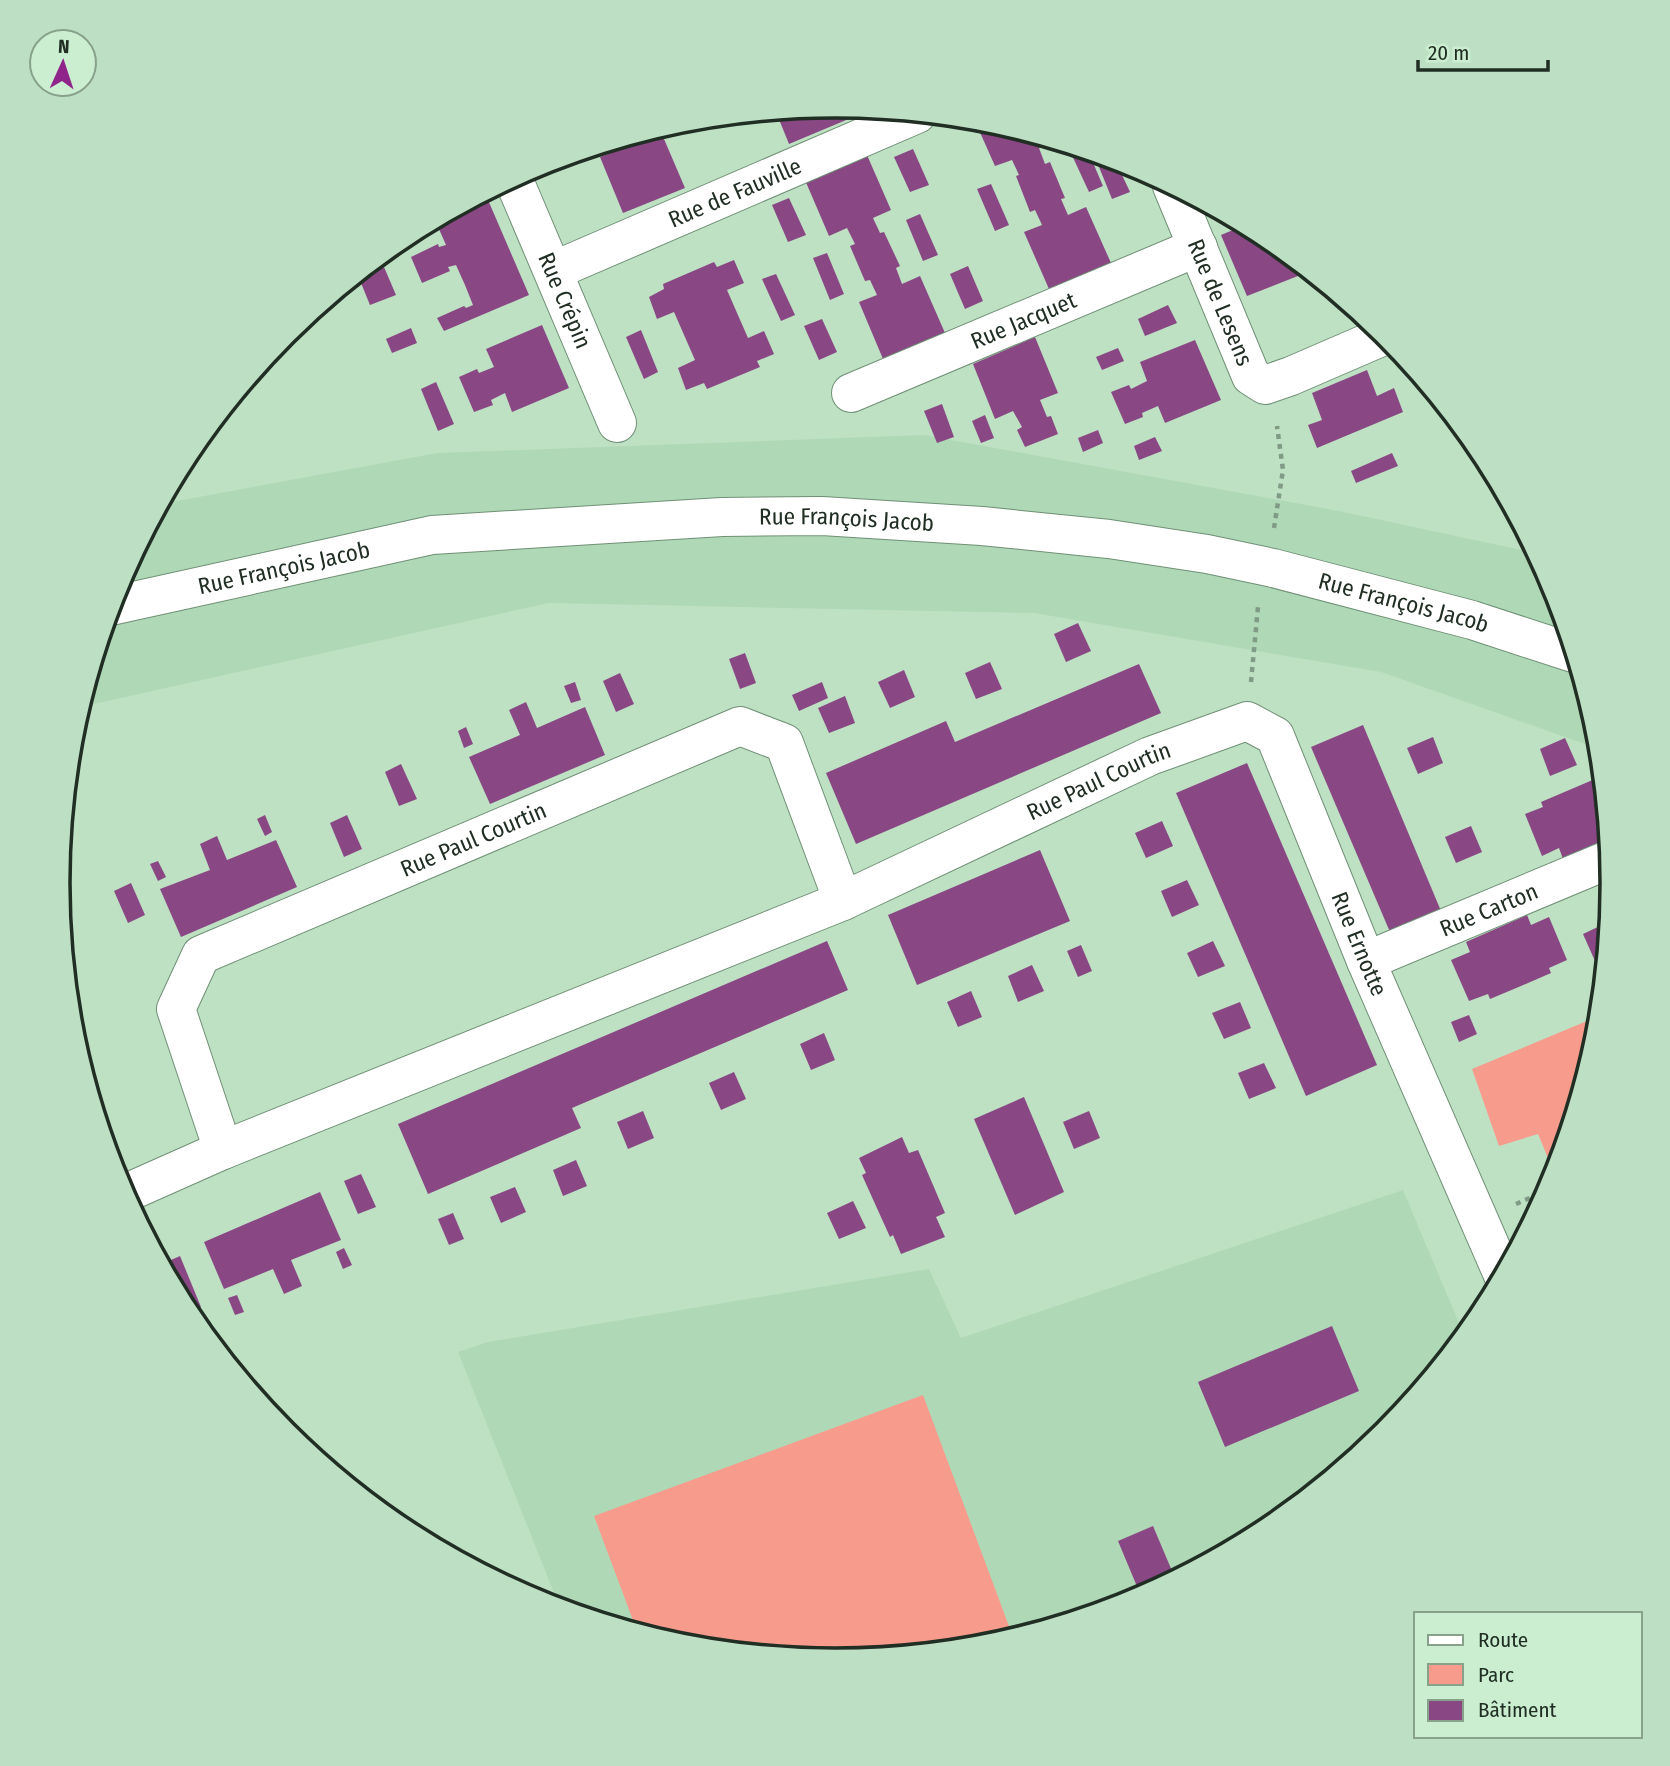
<svg xmlns="http://www.w3.org/2000/svg" width="1670" height="1766" font-family="'Fira Sans Condensed',sans-serif">
  <rect width="100%" height="100%" fill="#bee1c4"/>
  <!-- built -->
  <g fill="#afd8b6">
    <polygon points="924,435 1339,511 1535,553 1553,586 1597,732 1599,749 1381,672 1034,613 549,603 80,707 117,585 161,504 437,453"/>
    <polygon points="1403,1190 1464,1335 1384,1433 1266,1529 1132,1601 986,1645 835,1660 683,1645 560,1608 458,1352 488,1342 929,1269 961,1338"/>
  </g>
  <!-- green -->
  <g fill="#f79c8d">
    <polygon points="1599,1016 1597,1035 1555,1175 1538,1134 1499,1146 1472,1069"/>
    <polygon points="923,1395 1013,1637 986,1645 835,1660 683,1645 637,1631 594,1516"/>
  </g>
  <!-- building -->
  <g fill="#894784">
    <polygon points="835,106 846,107 851,118 789,144 776,112"/>
    <polygon points="974,119 987,121 1055,141 1039,148 1045,164 1050,162 1065,198 1061,199 1068,215 1086,207 1111,263 1049,289 1024,232 1042,225 1035,210 1030,212 1016,176 1019,175 1012,160 995,166"/>
    <polygon points="661,132 685,188 623,213 600,157 618,150 615,141 641,134 643,139"/>
    <polygon points="1076,148 1088,151 1103,186 1089,192 1070,151"/>
    <polygon points="913,149 929,185 910,192 894,157"/>
    <polygon points="867,155 891,210 873,218 880,233 884,232 900,266 896,268 902,284 920,276 945,333 883,359 859,302 877,295 870,280 865,281 850,246 855,244 847,228 829,236 805,180"/>
    <polygon points="1115,160 1130,192 1112,199 1099,167"/>
    <polygon points="991,184 1009,225 995,231 977,189"/>
    <polygon points="485,193 529,295 444,331 437,318 464,306 466,308 473,305 465,285 456,265 448,267 450,271 422,283 411,257 438,244 439,247 446,245 435,220"/>
    <polygon points="789,198 806,235 788,242 772,205"/>
    <polygon points="920,214 938,255 923,261 906,220"/>
    <polygon points="1245,225 1267,237 1298,262 1303,274 1247,296 1221,235"/>
    <polygon points="827,253 844,294 830,300 813,258"/>
    <polygon points="734,260 744,283 727,290 748,338 764,331 774,354 757,361 760,367 707,389 704,383 686,390 678,368 695,360 674,312 657,319 649,297 664,289 663,284 714,262 717,267"/>
    <polygon points="968,266 983,301 965,309 950,274"/>
    <polygon points="384,267 396,295 370,305 359,278"/>
    <polygon points="776,274 795,315 781,321 762,279"/>
    <polygon points="1168,305 1177,323 1145,336 1138,319"/>
    <polygon points="822,319 837,352 819,360 804,326"/>
    <polygon points="542,325 569,388 512,412 505,393 491,400 493,405 474,412 459,377 477,369 479,373 494,367 486,349"/>
    <polygon points="411,328 417,343 392,353 386,339"/>
    <polygon points="641,330 658,372 644,379 626,337"/>
    <polygon points="1035,337 1058,393 1040,400 1047,417 1051,416 1058,434 1025,447 1017,430 1022,427 1013,411 995,419 973,364"/>
    <polygon points="1195,340 1221,400 1165,423 1158,406 1142,413 1143,417 1125,424 1111,392 1129,385 1131,389 1147,381 1140,362"/>
    <polygon points="1118,348 1124,361 1102,370 1096,357"/>
    <polygon points="1367,370 1377,396 1394,388 1403,412 1317,448 1308,425 1322,420 1312,393"/>
    <polygon points="436,382 454,424 438,431 421,389"/>
    <polygon points="942,404 954,437 937,443 924,411"/>
    <polygon points="985,415 994,438 981,443 972,421"/>
    <polygon points="1098,430 1103,443 1083,452 1078,438"/>
    <polygon points="1155,437 1162,451 1139,460 1134,446"/>
    <polygon points="1392,453 1398,466 1356,483 1351,471"/>
    <polygon points="1078,623 1091,651 1066,662 1054,634"/>
    <polygon points="745,653 756,683 740,689 729,659"/>
    <polygon points="990,662 1002,689 976,699 965,673"/>
    <polygon points="1139,664 1161,713 856,844 826,773 946,721 955,742"/>
    <polygon points="904,670 915,697 890,708 878,682"/>
    <polygon points="620,673 634,704 616,712 603,681"/>
    <polygon points="575,682 581,700 571,703 564,686"/>
    <polygon points="822,682 828,698 799,711 792,695"/>
    <polygon points="845,696 855,723 829,733 818,708"/>
    <polygon points="526,702 537,728 585,707 605,755 490,804 469,757 520,735 509,710"/>
    <polygon points="1363,725 1441,911 1390,932 1311,747"/>
    <polygon points="466,727 473,744 464,748 458,731"/>
    <polygon points="1433,737 1443,763 1418,774 1407,748"/>
    <polygon points="1565,738 1577,765 1550,776 1540,749"/>
    <polygon points="1247,763 1377,1065 1306,1096 1176,793"/>
    <polygon points="401,764 417,799 399,806 385,772"/>
    <polygon points="1602,776 1608,840 1563,859 1559,848 1542,856 1525,814 1543,807 1541,802"/>
    <polygon points="265,815 272,832 265,836 257,819"/>
    <polygon points="347,815 362,849 344,857 330,823"/>
    <polygon points="1162,821 1173,846 1146,858 1135,833"/>
    <polygon points="1471,826 1482,852 1456,863 1445,837"/>
    <polygon points="217,836 227,860 276,840 297,887 181,937 160,889 210,870 200,844"/>
    <polygon points="1040,850 1070,921 917,985 888,915"/>
    <polygon points="158,861 166,877 158,881 150,864"/>
    <polygon points="1187,880 1199,905 1172,917 1161,891"/>
    <polygon points="131,883 145,915 128,923 114,891"/>
    <polygon points="1527,915 1531,925 1549,917 1567,960 1549,968 1551,973 1521,986 1490,999 1488,994 1469,1001 1451,960 1470,952 1466,942"/>
    <polygon points="1602,925 1607,938 1603,979 1583,934"/>
    <polygon points="827,941 848,990 572,1108 581,1128 428,1194 398,1124"/>
    <polygon points="1213,941 1225,966 1198,977 1187,953"/>
    <polygon points="1081,945 1092,971 1078,977 1067,951"/>
    <polygon points="1032,965 1044,991 1018,1002 1008,976"/>
    <polygon points="971,991 982,1017 958,1027 947,1002"/>
    <polygon points="1240,1002 1251,1028 1224,1039 1212,1013"/>
    <polygon points="1469,1015 1477,1034 1459,1042 1451,1022"/>
    <polygon points="824,1033 835,1060 811,1070 800,1044"/>
    <polygon points="1264,1063 1276,1088 1249,1099 1238,1073"/>
    <polygon points="734,1072 746,1099 721,1110 709,1083"/>
    <polygon points="1024,1097 1064,1192 1015,1215 974,1119"/>
    <polygon points="643,1111 654,1138 628,1149 617,1122"/>
    <polygon points="1089,1111 1100,1138 1074,1149 1063,1122"/>
    <polygon points="902,1137 909,1153 918,1150 945,1213 936,1217 945,1237 901,1254 893,1235 890,1237 862,1175 866,1173 859,1158"/>
    <polygon points="576,1160 587,1186 563,1196 553,1170"/>
    <polygon points="361,1174 376,1207 358,1214 344,1181"/>
    <polygon points="515,1187 526,1212 501,1223 490,1197"/>
    <polygon points="320,1192 341,1240 291,1260 302,1286 284,1294 273,1269 224,1289 204,1242"/>
    <polygon points="853,1201 866,1228 839,1239 827,1213"/>
    <polygon points="453,1213 464,1239 449,1245 438,1219"/>
    <polygon points="344,1248 352,1265 343,1269 336,1252"/>
    <polygon points="180,1256 201,1307 188,1313 162,1264"/>
    <polygon points="237,1295 244,1312 235,1315 228,1298"/>
    <polygon points="1332,1326 1359,1391 1225,1447 1198,1382"/>
    <polygon points="1153,1526 1175,1578 1141,1596 1118,1541"/>
  </g>
  <g fill="none" stroke-linecap="round" stroke-linejoin="round">
    <defs>
      <g id="street">
        <path id="s1" d="M513,178L617,423"/>
        <path id="s2" d="M1172,186L1251,376L1265,385L1291,376L1386,335"/>
        <path id="s3" d="M553,271L917,114"/>
        <path id="s4" d="M851,393L1198,247"/>
        <path id="s5" d="M1366,961L1610,859"/>
        <path id="s6" d="M223,1150L176,1009L201,955L740,726L784,743L843,901"/>
        <path id="s7" d="M124,1194L223,1150L843,901L1150,756L1247,721L1275,736L1366,961L1503,1275"/>
      </g>
      <g id="secondary">
        <path id="s8" d="M111,606L432,535L722,517L822,516L982,526L1109,539L1207,554L1273,568L1472,620L1573,653"/>
      </g>
    </defs>
    <!-- street casing -->
    <use href="#street" stroke="#6f9075" stroke-width="40"/>
    <!-- secondary casing -->
    <use href="#secondary" stroke="#6f9075" stroke-width="40"/>
    <!-- path -->
    <g stroke="#809b85" stroke-width="4.5" stroke-dasharray="5 5" stroke-linecap="butt">
      <polyline points="1274,528 1283,470 1277,426"/>
      <polyline points="1251,682 1258,607"/>
      <polyline points="1516,1204 1548,1190"/>
    </g>
    <!-- street -->
    <use href="#street" stroke="#fff" stroke-width="38"/>
    <!-- secondary -->
    <use href="#secondary" stroke="#fff" stroke-width="38"/>
  </g>
  <g text-anchor="middle" stroke-width="7" stroke-linejoin="round" paint-order="stroke">
    <!-- street labels -->
    <g font-size="23" fill="#202e23" stroke="#cbeed1">
      <text dy="8" stroke="none"><textPath href="#s3" startOffset="198">Rue de Fauville</textPath></text>
      <text dy="8" stroke="none"><textPath href="#s1" startOffset="133">Rue Crépin</textPath></text>
      <text dy="8" stroke="none"><textPath href="#s2" startOffset="126">Rue de Lesens</textPath></text>
      <text dy="8" stroke="none"><textPath href="#s4" startOffset="187">Rue Jacquet</textPath></text>
      <text dy="8" stroke="none"><textPath href="#s8" startOffset="744">Rue François Jacob</textPath></text>
      <text dy="8" stroke="none"><textPath href="#s8" startOffset="177">Rue François Jacob</textPath></text>
      <text dy="8" stroke="none"><textPath href="#s8" startOffset="1309">Rue François Jacob</textPath></text>
      <text dy="8" stroke="none"><textPath href="#s7" startOffset="1059">Rue Paul Courtin</textPath></text>
      <text dy="8" stroke="none"><textPath href="#s6" startOffset="504">Rue Paul Courtin</textPath></text>
      <text dy="8" stroke="none"><textPath href="#s5" startOffset="133">Rue Carton</textPath></text>
      <text dy="8" stroke="none"><textPath href="#s7" startOffset="1475">Rue Ernotte</textPath></text>
    </g>
  </g>
  <!-- crop -->
  <path d="M0 0H1670V1766H0ZM70 883a765 765 0 1 1 1530 0a765 765 0 1 1-1530 0Z" fill="#bddfc3" fill-rule="evenodd"/>
  <path fill="none" stroke="#202e23" stroke-width="3.5" d="M70 883a765 765 0 1 1 1530 0a765 765 0 1 1-1530 0Z"/>
  <!-- legend -->
  <rect x="1414" y="1612" width="228" height="126" fill="#cbeed1" stroke="#87a18b" stroke-width="2"/>
  <rect x="1428" y="1635" width="35" height="10" fill="#ffffff" stroke="#87a18b" stroke-width="2"/>
  <text x="1478" y="1647" font-size="21" fill="#202e23">Route</text>
  <rect x="1428" y="1664" width="35" height="21" fill="#f79c8d" stroke="#87a18b" stroke-width="2"/>
  <text x="1478" y="1682" font-size="21" fill="#202e23">Parc</text>
  <rect x="1428" y="1700" width="35" height="21" fill="#894784" stroke="#87a18b" stroke-width="2"/>
  <text x="1478" y="1717" font-size="21" fill="#202e23">Bâtiment</text>
  <!-- north arrow -->
  <g transform="translate(63 63) rotate(3)"><circle r="33" fill="#cbeed1" stroke="#87a18b" stroke-width="2"/>
  <path d="M0-5L12 26L0 18L-12 26Z" fill="#8f258a"/>
  <text y="-10" font-size="19" font-weight="bold" text-anchor="middle" fill="#202e23">N</text>
  </g>
  <!-- scale -->
  <path d="M1418 60v10h130v-10" fill="none" stroke="#202e23" stroke-width="3.5"/>
  <text x="1428" y="60" font-size="21" fill="#202e23" stroke="#cbeed1" stroke-width="5" paint-order="stroke">20 m</text>
</svg>
